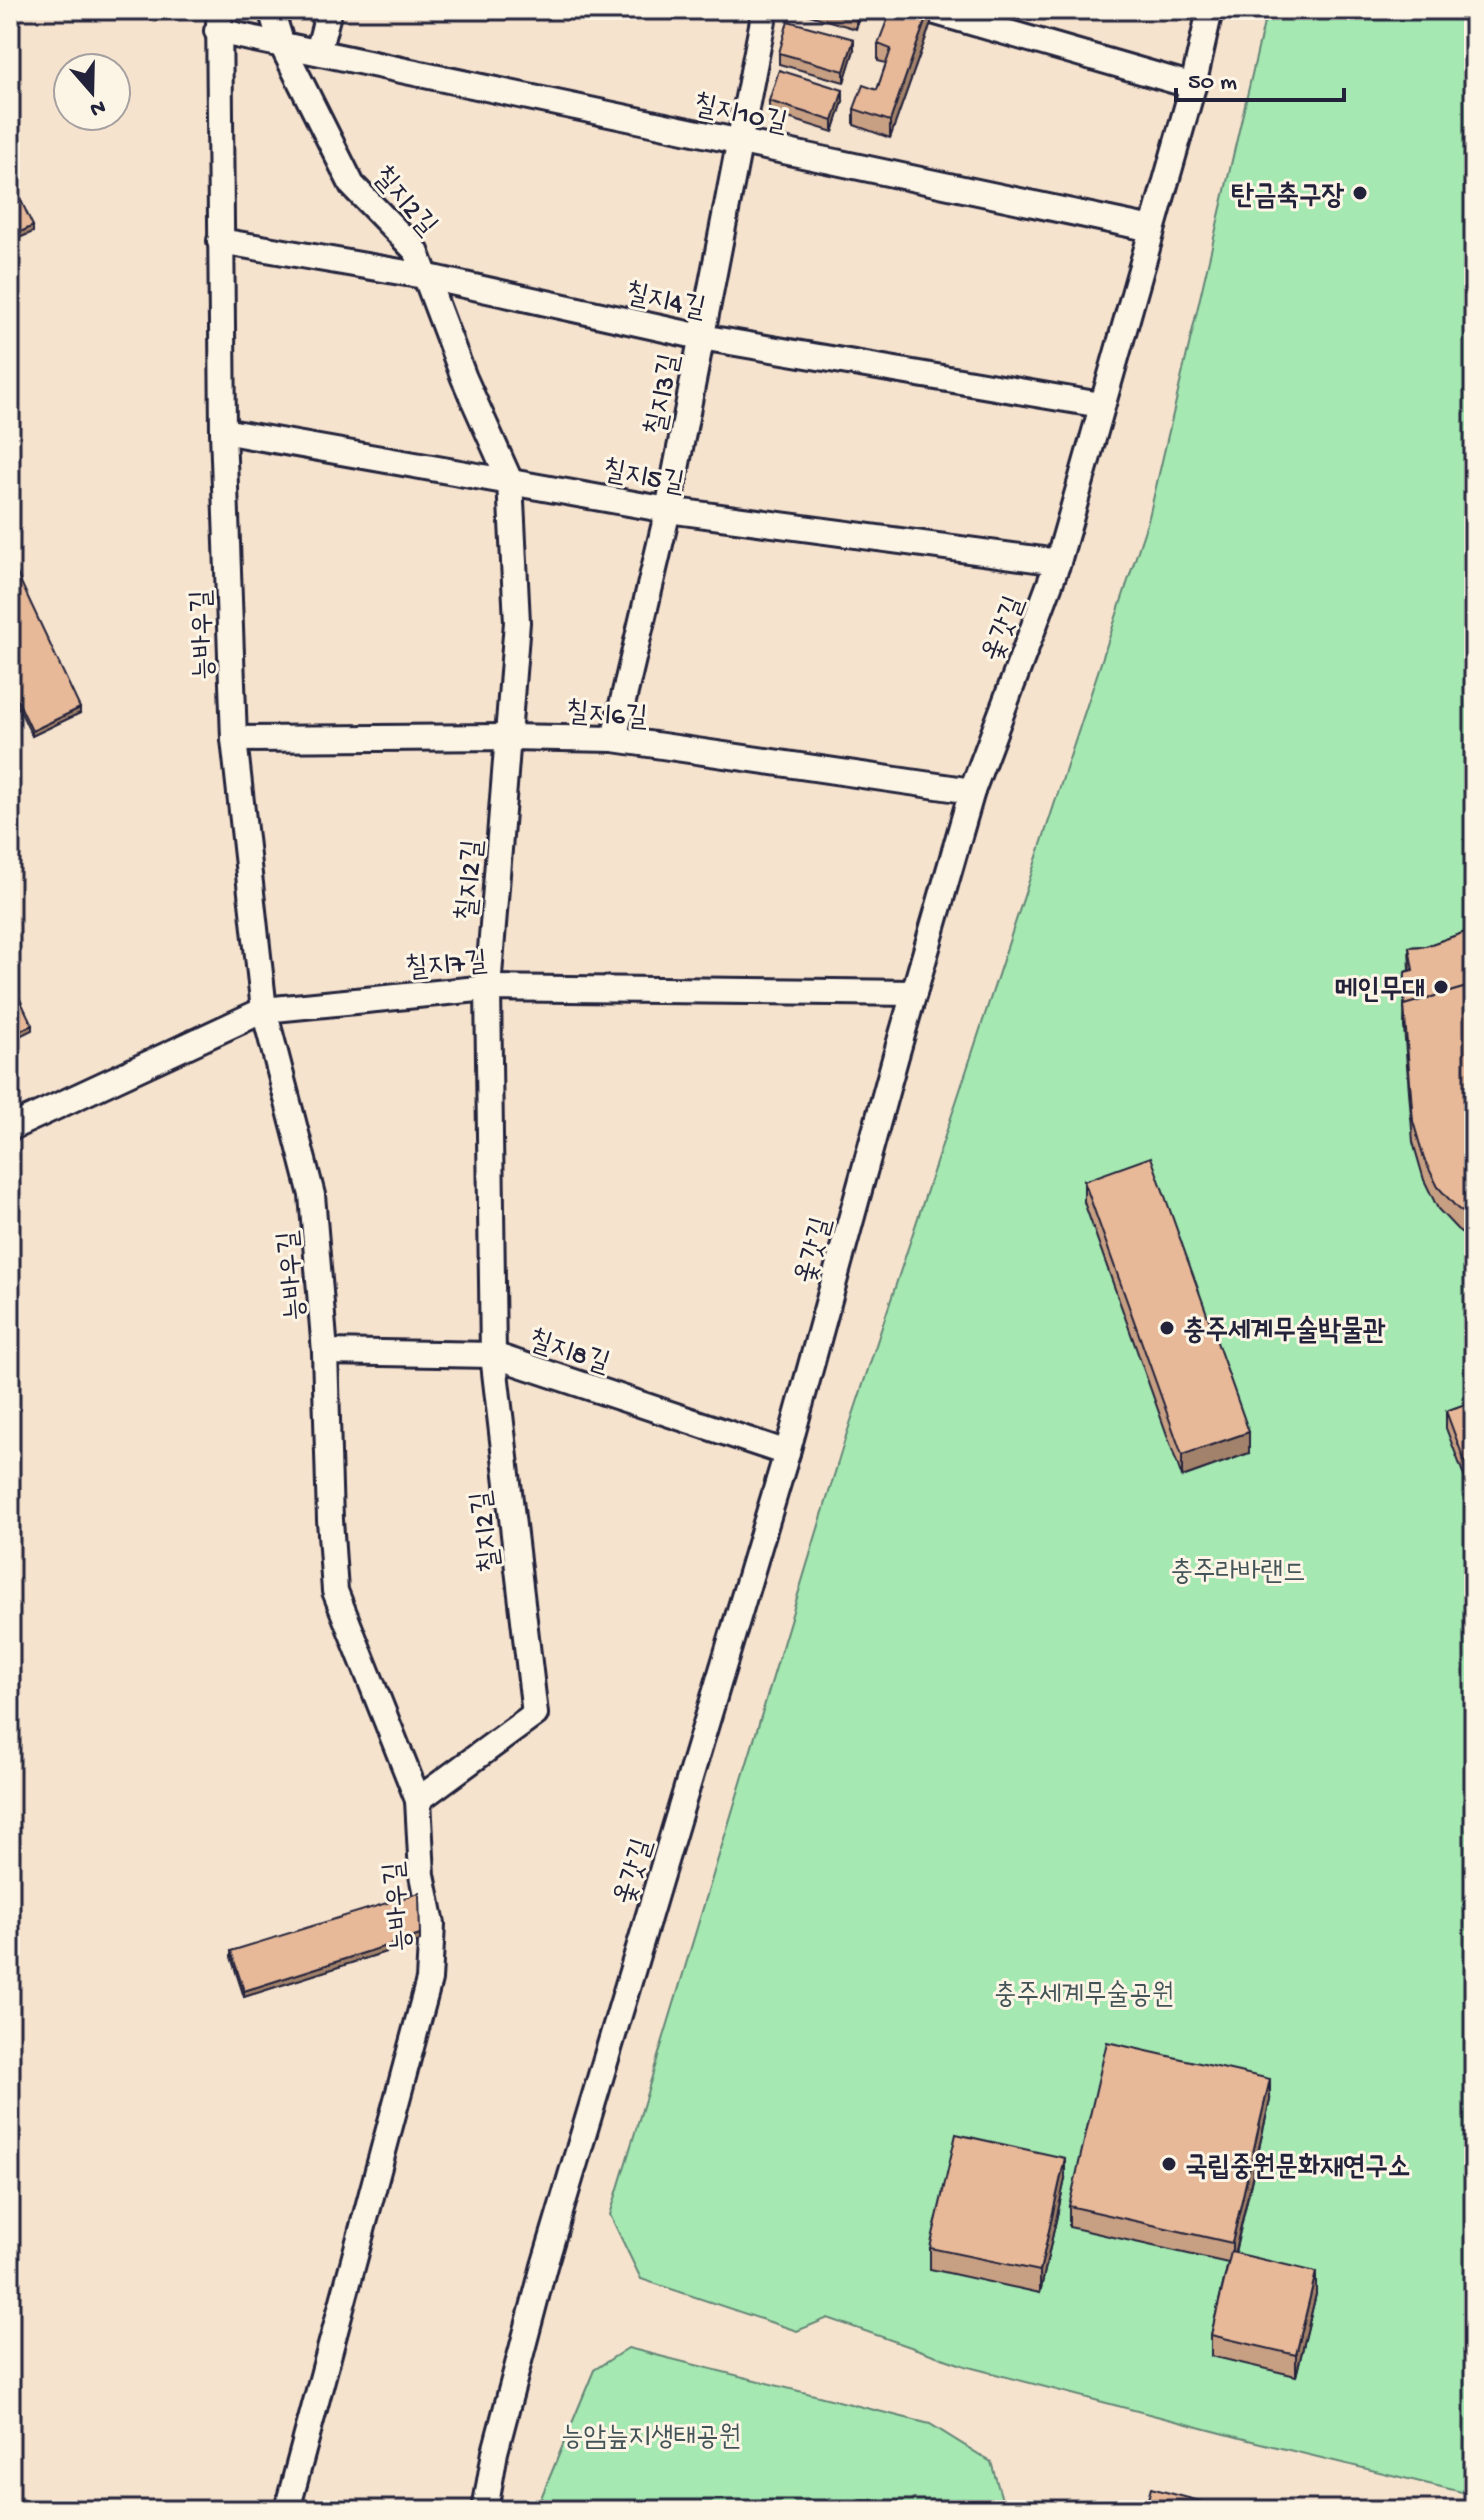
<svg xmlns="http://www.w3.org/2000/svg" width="1484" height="2520" font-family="'Gochi Hand','Poor Story',sans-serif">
  <rect width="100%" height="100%" fill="#f6e3ce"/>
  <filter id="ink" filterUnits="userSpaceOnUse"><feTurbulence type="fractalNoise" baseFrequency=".0125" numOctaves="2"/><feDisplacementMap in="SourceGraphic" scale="16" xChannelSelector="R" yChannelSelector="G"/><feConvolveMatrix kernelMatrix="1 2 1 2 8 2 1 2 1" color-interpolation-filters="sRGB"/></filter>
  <g filter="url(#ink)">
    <!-- green -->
    <g fill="#a5e8b1" stroke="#648576" stroke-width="2">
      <polygon points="1267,10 1446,10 1474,16 1474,2495 1252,2441 965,2366 828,2318 797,2331 641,2279 610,2215 846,1436 1149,517"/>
      <polygon points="628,2348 930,2424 991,2462 1005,2510 536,2510 594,2370"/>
    </g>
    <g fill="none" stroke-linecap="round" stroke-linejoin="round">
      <defs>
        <g id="minor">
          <polyline points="219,10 223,431 234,739 264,1010 312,1195 325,1352 330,1520 335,1591 418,1800 422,1875 432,1924 429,1980 287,2510"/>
          <polyline points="271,10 282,45 352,185 416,251 464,378 510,481 517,622 488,988 493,1355 535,1714 418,1800"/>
          <polyline points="929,10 1193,86"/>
          <polyline points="217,31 1152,229"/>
          <polyline points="318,52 329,10"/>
          <polyline points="220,241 424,276 701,337 1101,405"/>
          <polyline points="223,431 668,510 1058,562"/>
          <polyline points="234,739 508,737 614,739 972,791"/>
          <polyline points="614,739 668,510 765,10"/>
          <polyline points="10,1128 264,1010 488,988 914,993"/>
          <polyline points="325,1352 493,1355 787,1453"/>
          <polyline points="485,2510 495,2452 544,2266 787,1453 895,1059 972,791 1058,562 1193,86 1210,10"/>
        </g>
      </defs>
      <!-- minor casing -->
      <use href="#minor" stroke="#22223b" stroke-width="30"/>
      <!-- minor -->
      <use href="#minor" stroke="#fcf5e5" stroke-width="24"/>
    </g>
    <!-- wall -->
    <g fill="#c79f83" stroke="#22223b" stroke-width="2">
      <polygon points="793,10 861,10 856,29"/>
      <polygon points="931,10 931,23 890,138 854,125 854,109 877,90 886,63 878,61 878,44"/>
      <polygon points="854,50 844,82 779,64 779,53"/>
      <polygon points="769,101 843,101 833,132 769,112"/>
      <polygon points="10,559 80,713 32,736 10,690"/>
      <polygon points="1474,929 1474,1242 1457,1229 1438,1209 1424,1180 1413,1142 1404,1027 1405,972 1410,970 1409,947 1426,946"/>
      <polygon points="1084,1181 1249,1453 1182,1477 1084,1202"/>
      <polygon points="1474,1401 1474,1487 1469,1489 1446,1428 1446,1411"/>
      <polygon points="420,1941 244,1997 231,1957 231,1951"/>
      <polygon points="1270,2100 1235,2253 1316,2294 1296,2376 1211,2356 1211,2335 1228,2263 1069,2227 1069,2206"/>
      <polygon points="1065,2179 1040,2293 930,2269 930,2248"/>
    </g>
    <!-- shaded-wall -->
    <g fill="#a2826a" stroke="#22223b" stroke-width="2">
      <polygon points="858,10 861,10 856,29 856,18"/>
      <polygon points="929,10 931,10 931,23 890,138 890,121"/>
      <polygon points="854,39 854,50 844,82 844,71"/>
      <polygon points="843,90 843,101 833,132 833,121"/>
      <polygon points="33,226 33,232 10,242 10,237"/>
      <polygon points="80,708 80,713 32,736 32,731"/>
      <polygon points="32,1025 32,1030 10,1041 10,1035"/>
      <polygon points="1249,1432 1249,1453 1182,1477 1182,1455"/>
      <polygon points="1474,1471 1474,1487 1469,1489 1469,1473"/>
      <polygon points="420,1935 420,1941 244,1997 244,1991"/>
      <polygon points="1270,2079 1270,2100 1232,2264 1232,2243"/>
      <polygon points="1065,2158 1065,2179 1040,2293 1040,2271"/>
      <polygon points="1316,2272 1316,2294 1296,2376 1296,2355"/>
    </g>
    <!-- building -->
    <g fill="#e7b998" stroke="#22223b" stroke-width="2">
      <polygon points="830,10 858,10 856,18"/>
      <polygon points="891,10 929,10 890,121 854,109 863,85 877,90 891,49 878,44"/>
      <polygon points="788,21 854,39 844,71 779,53"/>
      <polygon points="779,70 843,90 833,121 769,101"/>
      <polygon points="10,177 33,226 10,237"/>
      <polygon points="10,559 80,708 32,731 10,684"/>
      <polygon points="1474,929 1474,985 1404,1005 1404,1010 1405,972 1413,970 1409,947 1426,946"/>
      <polygon points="10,978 32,1025 10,1035"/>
      <polygon points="1474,985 1474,1220 1457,1208 1438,1187 1424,1159 1413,1121 1404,1005"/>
      <polygon points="1151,1157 1249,1432 1182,1455 1084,1181"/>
      <polygon points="1474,1401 1474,1471 1469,1473 1446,1411"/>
      <polygon points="419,1893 420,1935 244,1991 231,1951"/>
      <polygon points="1107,2042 1270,2079 1232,2243 1069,2206"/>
      <polygon points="956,2134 1065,2158 1040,2271 930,2248"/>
      <polygon points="1231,2252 1316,2272 1296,2355 1211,2335"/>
      <polygon points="1151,2488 1233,2510 1145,2510"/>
    </g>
  </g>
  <!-- markers -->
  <g fill="#22223b" stroke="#fcf5e5" stroke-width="3">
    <circle cx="1360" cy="193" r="8"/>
    <circle cx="1441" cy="987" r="8"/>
    <circle cx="1167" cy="1328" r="8"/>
    <circle cx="1169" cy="2164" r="8"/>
  </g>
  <g text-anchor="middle" stroke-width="6" stroke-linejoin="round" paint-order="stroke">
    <!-- street labels -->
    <g font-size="28" fill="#22223b" stroke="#fcf5e5">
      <text transform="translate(741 111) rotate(12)" y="10">칠지10길</text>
      <text transform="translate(407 199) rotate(49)" y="10">칠지2길</text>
      <text transform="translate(666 298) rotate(12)" y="10">칠지4길</text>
      <text transform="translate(660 394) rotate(-79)" y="10">칠지3길</text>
      <text transform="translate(644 474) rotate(10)" y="10">칠지5길</text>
      <text transform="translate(1001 628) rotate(-69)" y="10">옻갓길</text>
      <text transform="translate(200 635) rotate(-92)" y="10">능바우길</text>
      <text transform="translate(607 712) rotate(4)" y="10">칠지6길</text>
      <text transform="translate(467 880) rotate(-85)" y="10">칠지2길</text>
      <text transform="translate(446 962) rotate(-5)" y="10">칠지7길</text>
      <text transform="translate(811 1250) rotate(-75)" y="10">옻갓길</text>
      <text transform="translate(289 1276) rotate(-95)" y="10">능바우길</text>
      <text transform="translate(570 1349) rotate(18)" y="10">칠지8길</text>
      <text transform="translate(483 1532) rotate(-97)" y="10">칠지2길</text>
      <text transform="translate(631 1871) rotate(-73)" y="10">옻갓길</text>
      <text transform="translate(395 1907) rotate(-95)" y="10">능바우길</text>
    </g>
    <!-- poi labels -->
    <g font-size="28" font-weight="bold" fill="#22223b" stroke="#fcf5e5" text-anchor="end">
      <text x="1344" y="203">탄금축구장</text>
      <text x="1425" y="997">메인무대</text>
      <text x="1183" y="1338" text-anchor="start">충주세계무술박물관</text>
      <text x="1185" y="2174" text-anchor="start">국립중원문화재연구소</text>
    </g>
    <!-- park labels -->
    <g font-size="28" fill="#435458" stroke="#fcf5e5">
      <text x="1238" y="1579">충주라바랜드</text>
      <text x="1084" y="2002">충주세계무술공원</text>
      <text x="651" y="2444">능암늪지생태공원</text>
    </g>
  </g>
  <!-- margin -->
  <rect width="1484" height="2520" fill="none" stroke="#fcf5e5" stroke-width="40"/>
  <rect x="20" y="20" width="1444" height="2480" fill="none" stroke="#22223b" stroke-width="3" filter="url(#ink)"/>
  <!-- north arrow -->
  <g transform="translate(92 92) rotate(160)"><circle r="38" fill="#fcf5e5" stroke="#a5a1a1" stroke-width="2"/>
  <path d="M0-6L14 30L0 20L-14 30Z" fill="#22223b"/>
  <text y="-12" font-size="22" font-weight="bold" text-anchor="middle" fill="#22223b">N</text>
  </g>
  <!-- scale -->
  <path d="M1176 88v12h168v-12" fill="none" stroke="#22223b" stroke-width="4"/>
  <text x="1188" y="88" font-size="24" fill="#22223b" stroke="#fcf5e5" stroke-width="6" paint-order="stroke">50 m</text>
</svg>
